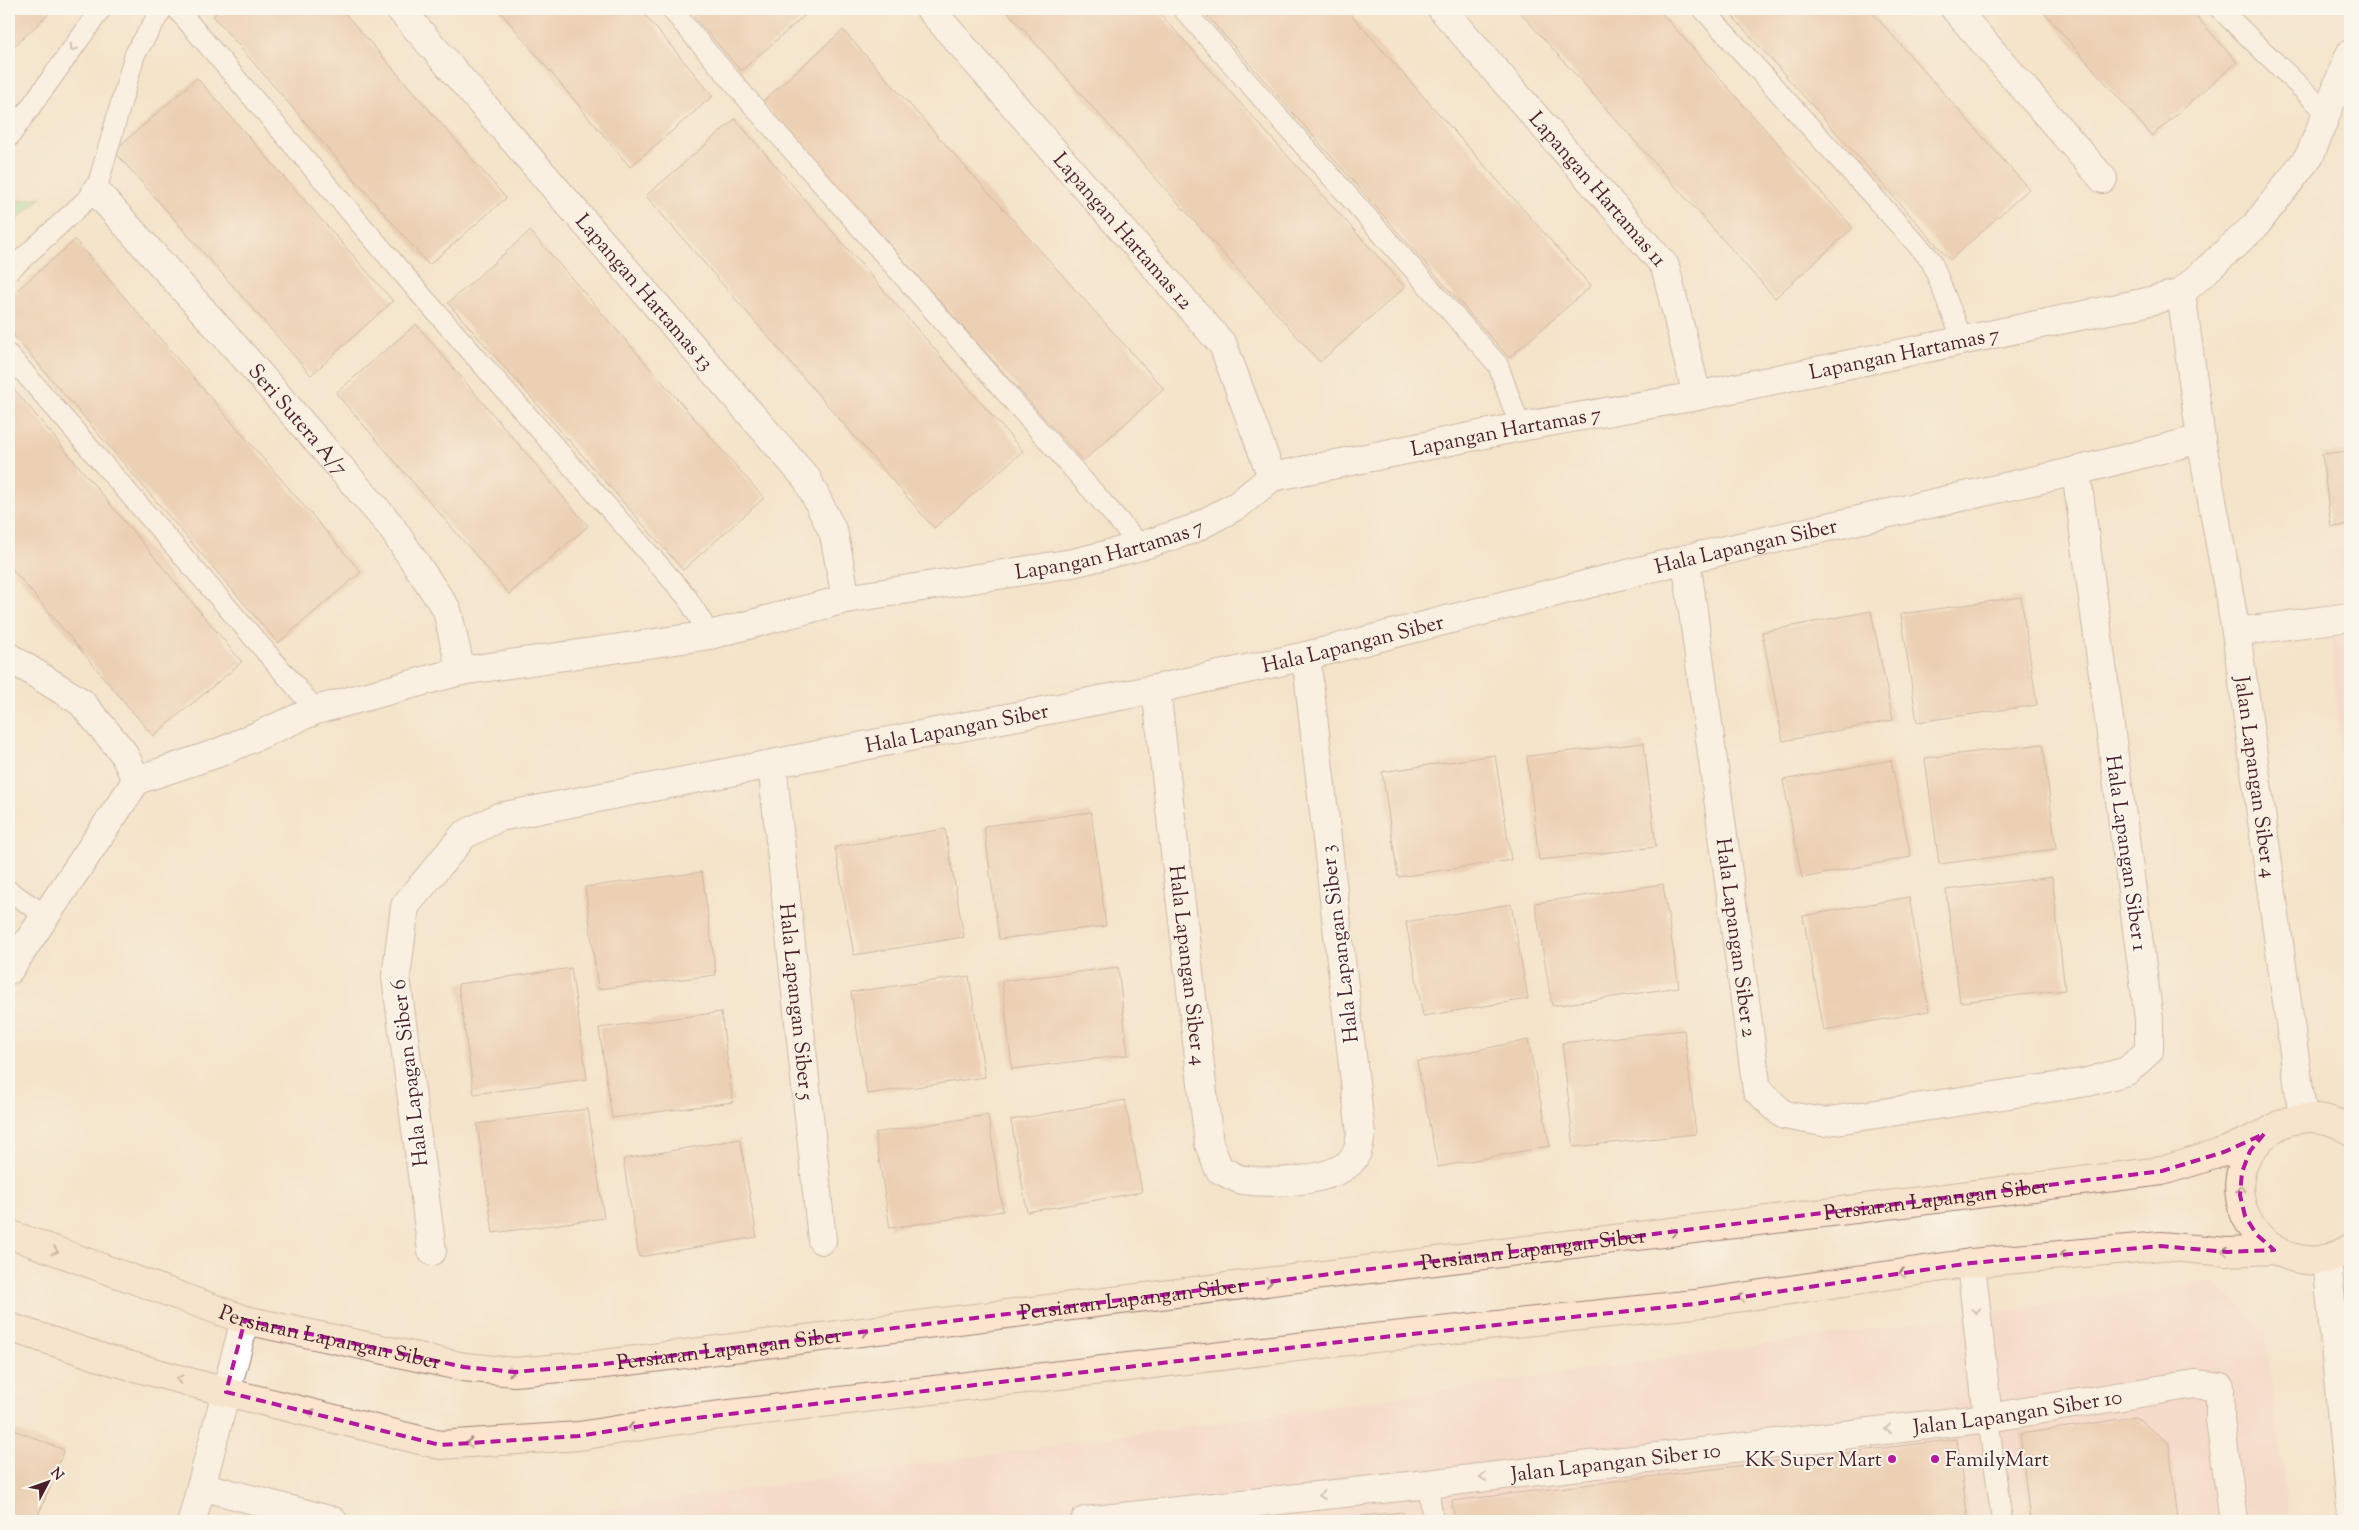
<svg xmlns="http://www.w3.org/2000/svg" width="2359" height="1530" font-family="'Sorts Mill Goudy',serif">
  <rect width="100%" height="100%" fill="#fbf7ec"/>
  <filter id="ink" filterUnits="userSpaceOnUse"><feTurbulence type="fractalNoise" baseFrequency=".02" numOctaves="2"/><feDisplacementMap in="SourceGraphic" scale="10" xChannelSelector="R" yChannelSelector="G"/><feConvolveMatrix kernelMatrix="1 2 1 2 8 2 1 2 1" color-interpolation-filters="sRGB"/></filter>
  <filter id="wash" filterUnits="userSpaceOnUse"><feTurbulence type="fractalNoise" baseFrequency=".0096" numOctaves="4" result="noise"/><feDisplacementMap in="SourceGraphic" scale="20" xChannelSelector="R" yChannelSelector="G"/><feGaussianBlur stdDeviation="1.12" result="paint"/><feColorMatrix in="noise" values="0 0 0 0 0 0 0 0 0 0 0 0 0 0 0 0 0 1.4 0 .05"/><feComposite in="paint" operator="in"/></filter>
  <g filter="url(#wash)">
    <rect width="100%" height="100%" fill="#f4e4ca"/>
    <!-- built -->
    <g fill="#f7d0c9">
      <polygon points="2350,547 2350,881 2325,550"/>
      <polygon points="2213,1281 2265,1330 2289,1521 597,1521 600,1510"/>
    </g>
    <!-- green -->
    <polygon fill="#92dc98" stroke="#6e7e62" points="42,197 9,227 9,202"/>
    <g id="blocks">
      <!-- building -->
      <g fill="#e2b99a">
        <polygon points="9,9 46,9 50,13 9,51"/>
        <polygon points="221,9 341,9 506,198 429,265 213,16"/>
        <polygon points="498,9 640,9 713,96 630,167"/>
        <polygon points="687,9 812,9 741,71"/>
        <polygon points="1005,9 1156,9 1405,287 1320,362"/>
        <polygon points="1201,9 1346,9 1591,286 1509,358"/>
        <polygon points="1517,9 1658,9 1853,228 1775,298"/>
        <polygon points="1726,9 1869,9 2029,189 1950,260"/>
        <polygon points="2041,9 2190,9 2237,62 2152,136"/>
        <polygon points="843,30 1164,389 1083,461 762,102"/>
        <polygon points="197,78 393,301 311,375 114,151"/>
        <polygon points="735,119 1023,451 934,528 646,196"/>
        <polygon points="530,231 764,498 683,570 448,303"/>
        <polygon points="75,240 361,572 278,643 9,330 9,297"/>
        <polygon points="416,324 588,526 509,594 336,393"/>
        <polygon points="9,383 242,662 153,736 9,565"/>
        <polygon points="2350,451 2350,525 2331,527 2322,454"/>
        <polygon points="2021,597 2037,705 1917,722 1901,614"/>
        <polygon points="1871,611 1893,720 1783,741 1762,632"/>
        <polygon points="1644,743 1656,847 1539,860 1527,756"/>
        <polygon points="2043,744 2056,849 1939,864 1925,758"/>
        <polygon points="1495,755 1511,860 1398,877 1382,772"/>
        <polygon points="9,760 14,763 9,771"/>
        <polygon points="1891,760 1911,857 1802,878 1783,780"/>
        <polygon points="1091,812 1106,926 999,939 984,826"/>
        <polygon points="945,829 964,937 854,955 835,847"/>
        <polygon points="702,872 716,975 598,989 585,887"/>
        <polygon points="2052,877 2065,990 1960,1002 1946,890"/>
        <polygon points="1663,884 1679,987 1552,1006 1535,903"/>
        <polygon points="1909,897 1929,1011 1824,1030 1803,916"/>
        <polygon points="1511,904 1528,999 1423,1016 1406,922"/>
        <polygon points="1118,967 1128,1055 1012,1069 1002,981"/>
        <polygon points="571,968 587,1079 474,1094 458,984"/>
        <polygon points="969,976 985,1077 867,1094 851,992"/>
        <polygon points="721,1012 733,1102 612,1118 599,1028"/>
        <polygon points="1684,1030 1696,1134 1574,1147 1562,1043"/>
        <polygon points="1528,1040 1550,1146 1438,1167 1417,1062"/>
        <polygon points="1125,1100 1142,1192 1027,1212 1011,1120"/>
        <polygon points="588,1109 604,1218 493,1233 477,1124"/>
        <polygon points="988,1115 1003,1211 890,1228 875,1133"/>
        <polygon points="740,1139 757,1237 639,1257 623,1159"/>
        <polygon points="2135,1417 2169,1443 2178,1521 2030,1521 2020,1434"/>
        <polygon points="9,1428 64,1450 36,1521 9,1521"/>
        <polygon points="1957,1439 1968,1521 1455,1521 1452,1501"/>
        <polygon points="1403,1512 1405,1521 1318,1521 1318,1520"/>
      </g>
    </g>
  </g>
  <g filter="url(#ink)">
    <use href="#blocks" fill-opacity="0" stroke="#9f827a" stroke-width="1"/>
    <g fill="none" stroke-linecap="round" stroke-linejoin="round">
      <defs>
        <g id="lane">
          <polyline points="177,9 422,296 686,596 710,635"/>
          <polyline points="671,9 755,108 1141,546"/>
          <polyline points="1183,9 1498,365 1520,427"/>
          <polyline points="1703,9 1931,260 1963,341"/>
          <polyline points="2220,9 2327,113"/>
          <polyline points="9,137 101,9"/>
          <polyline points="9,271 96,191 135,54 162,9"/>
          <polyline points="9,355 316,710"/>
          <polyline points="9,891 45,915"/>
          <polyline points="1988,1418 2002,1521"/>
          <polyline points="1428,1484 1433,1521"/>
        </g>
        <g id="street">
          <path id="s1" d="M400,9L807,479L834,534L846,599"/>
          <path id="s2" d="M930,9L1223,345L1272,477"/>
          <path id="s3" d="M1442,9L1665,266L1697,396"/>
          <polyline points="1955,9 2103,179"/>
          <path id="s4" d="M96,191L246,359L390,525L447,610L461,671"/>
          <path id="s5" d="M2181,293L2201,439L2236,632L2303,1118"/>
          <path id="s6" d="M1686,559L1757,1090L1784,1115L1823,1122L2088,1082L2127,1071L2149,1051V1019L2076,471"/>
          <polyline points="2236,632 2350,617"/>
          <polyline points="9,657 81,702 122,751 137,780"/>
          <path id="s7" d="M1156,689L1209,1144L1219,1169C1227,1173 1236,1179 1244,1180C1273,1184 1323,1182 1347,1165C1358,1157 1359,1145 1361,1134L1306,656"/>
          <path id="s8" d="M772,764L822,1240"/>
          <path id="s9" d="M9,970L137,780L218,753L316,710L461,671L710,635L846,599L1073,563L1141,546L1193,529L1238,505L1272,477L1520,427L1697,396L2142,303L2181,293L2255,226L2310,155L2350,54"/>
          <path id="s10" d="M432,1251L396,977L405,906L464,835L499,817L1156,689L1306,656L1686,559L2076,471L2201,439"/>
          <polyline points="2327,1259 2350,1507"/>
          <polyline points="1971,1263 1988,1418"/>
          <polyline points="201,1486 333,1521"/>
          <polyline points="192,1521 245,1320"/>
          <path id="s11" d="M1085,1521L1428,1484L1988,1418L2195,1384L2220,1387V1420L2234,1521"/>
        </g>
        <g id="secondary">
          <path d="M2350,1131C2331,1117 2311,1115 2289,1121C2275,1125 2265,1134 2255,1145C2205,1205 2284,1293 2350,1248"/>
          <path id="s12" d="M9,1234L245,1320L464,1367L514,1372L596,1365L2162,1171L2224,1152L2264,1134"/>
          <polyline points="9,1327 106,1359 226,1392 440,1445 579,1436 679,1420 1365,1339 1695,1304 1971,1263 2161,1246 2227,1252 2274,1250"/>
        </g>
      </defs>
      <!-- lane casing -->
      <use href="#lane" stroke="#9f827a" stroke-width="22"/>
      <!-- street casing -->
      <use href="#street" stroke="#9f827a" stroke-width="30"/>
      <!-- secondary casing -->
      <use href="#secondary" stroke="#9f827a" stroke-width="30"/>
      <!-- lane -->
      <use href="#lane" stroke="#fff" stroke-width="20"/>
      <!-- street -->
      <use href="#street" stroke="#fff" stroke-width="28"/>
      <!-- secondary -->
      <use href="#secondary" stroke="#fbe5cf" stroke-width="28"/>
    </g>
    <!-- one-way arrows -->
    <defs><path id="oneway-chevron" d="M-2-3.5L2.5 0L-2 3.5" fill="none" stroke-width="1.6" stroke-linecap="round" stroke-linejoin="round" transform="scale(1.25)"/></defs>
    <g stroke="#ae9aa0">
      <use href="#oneway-chevron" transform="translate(73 48) rotate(126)"/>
      <use href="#oneway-chevron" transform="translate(1976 1311) rotate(84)"/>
      <use href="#oneway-chevron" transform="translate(1888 1429) rotate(173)"/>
      <use href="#oneway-chevron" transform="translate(1483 1477) rotate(173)"/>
      <use href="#oneway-chevron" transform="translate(1322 1495) rotate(174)"/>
    </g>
    <g stroke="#a2827d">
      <use href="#oneway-chevron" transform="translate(2241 1189) rotate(-88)"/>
      <use href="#oneway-chevron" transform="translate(1674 1232) rotate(-7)"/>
      <use href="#oneway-chevron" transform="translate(55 1251) rotate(20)"/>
      <use href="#oneway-chevron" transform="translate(2225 1251) rotate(-177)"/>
      <use href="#oneway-chevron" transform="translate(2063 1255) rotate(175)"/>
      <use href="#oneway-chevron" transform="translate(1902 1273) rotate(171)"/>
      <use href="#oneway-chevron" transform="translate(1269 1282) rotate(-7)"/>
      <use href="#oneway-chevron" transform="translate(1741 1298) rotate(171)"/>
      <use href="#oneway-chevron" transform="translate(865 1332) rotate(-7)"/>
      <use href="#oneway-chevron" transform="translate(512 1371) rotate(1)"/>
      <use href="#oneway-chevron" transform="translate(179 1379) rotate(-165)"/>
      <use href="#oneway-chevron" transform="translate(311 1413) rotate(-166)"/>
      <use href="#oneway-chevron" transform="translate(631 1428) rotate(171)"/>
      <use href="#oneway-chevron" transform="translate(469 1443) rotate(176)"/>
    </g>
  </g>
  <!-- marked area -->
  <path d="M0 0H2359V1530H0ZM2264,1134L2250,1151L2242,1172L2240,1195L2245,1216L2257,1235L2274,1250L2227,1252L2161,1246L1971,1263L1695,1304L1365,1339L679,1420L579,1436L440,1445L226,1392L245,1320L464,1367L514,1372L596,1365L2162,1171L2224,1152Z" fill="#f4e4ca" fill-opacity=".55" fill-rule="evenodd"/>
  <path fill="none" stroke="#b5179e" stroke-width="4" stroke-dasharray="10 6" stroke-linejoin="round" d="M2264,1134L2250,1151L2242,1172L2240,1195L2245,1216L2257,1235L2274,1250L2227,1252L2161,1246L1971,1263L1695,1304L1365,1339L679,1420L579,1436L440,1445L226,1392L245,1320L464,1367L514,1372L596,1365L2162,1171L2224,1152Z"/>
  <!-- markers -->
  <g fill="#b5179e" stroke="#fbf7ec" stroke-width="2">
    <circle cx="1892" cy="1459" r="5"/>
    <circle cx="1935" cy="1459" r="5"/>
  </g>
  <g text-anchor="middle" stroke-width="4" stroke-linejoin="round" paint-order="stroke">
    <!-- street labels -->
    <g font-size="21" fill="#4a1f2b" stroke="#fbf7ec">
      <text dy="7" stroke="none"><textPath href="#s3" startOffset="238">Lapangan Hartamas 11</textPath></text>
      <text dy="7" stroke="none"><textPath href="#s2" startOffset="294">Lapangan Hartamas 12</textPath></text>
      <text dy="7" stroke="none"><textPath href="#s1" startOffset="374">Lapangan Hartamas 13</textPath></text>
      <text dy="7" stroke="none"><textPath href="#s9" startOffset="2058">Lapangan Hartamas 7</textPath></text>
      <text dy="7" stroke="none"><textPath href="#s4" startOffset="305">Seri Sutera A/7</textPath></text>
      <text dy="7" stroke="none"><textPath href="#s9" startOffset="1652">Lapangan Hartamas 7</textPath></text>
      <text dy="7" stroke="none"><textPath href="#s10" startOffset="1756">Hala Lapangan Siber</textPath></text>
      <text dy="7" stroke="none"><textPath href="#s9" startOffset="1232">Lapangan Hartamas 7</textPath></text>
      <text dy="7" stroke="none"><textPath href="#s10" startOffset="1351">Hala Lapangan Siber</textPath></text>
      <text dy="7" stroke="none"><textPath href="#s10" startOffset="946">Hala Lapangan Siber</textPath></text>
      <text dy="7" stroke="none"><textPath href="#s5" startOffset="490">Jalan Lapangan Siber 4</textPath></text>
      <text transform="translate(2127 853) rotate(82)" y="7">Hala Lapangan Siber 1</text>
      <text dy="7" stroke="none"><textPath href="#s6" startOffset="382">Hala Lapangan Siber 2</textPath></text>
      <text transform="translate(1339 944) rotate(-97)" y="7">Hala Lapangan Siber 3</text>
      <text dy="7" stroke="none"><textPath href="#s7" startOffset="278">Hala Lapangan Siber 4</textPath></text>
      <text dy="7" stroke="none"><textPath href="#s8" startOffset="239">Hala Lapangan Siber 5</textPath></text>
      <text transform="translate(409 1073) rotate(-97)" y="7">Hala Lapagan Siber 6</text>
      <text dy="7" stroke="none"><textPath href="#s12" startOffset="1958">Persiaran Lapangan Siber</textPath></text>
      <text dy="7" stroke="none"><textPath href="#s12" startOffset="1552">Persiaran Lapangan Siber</textPath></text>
      <text dy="7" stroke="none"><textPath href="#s12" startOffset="1148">Persiaran Lapangan Siber</textPath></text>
      <text dy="7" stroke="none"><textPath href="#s12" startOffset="338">Persiaran Lapangan Siber</textPath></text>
      <text dy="7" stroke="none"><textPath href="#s12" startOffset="742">Persiaran Lapangan Siber</textPath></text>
      <text dy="7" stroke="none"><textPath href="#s11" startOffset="939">Jalan Lapangan Siber 10</textPath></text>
      <text dy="7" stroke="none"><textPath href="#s11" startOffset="534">Jalan Lapangan Siber 10</textPath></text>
    </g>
    <!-- poi labels -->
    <g font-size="21" fill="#4a1f2b" stroke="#fbf7ec" text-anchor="end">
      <text x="1882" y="1466">KK Super Mart</text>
      <text x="1945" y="1466" text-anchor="start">FamilyMart</text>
    </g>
  </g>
  <!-- margin -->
  <rect width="2359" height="1530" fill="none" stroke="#fbf7ec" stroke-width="30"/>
  <!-- north arrow -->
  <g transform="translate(48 1482) rotate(49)" stroke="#fbf7ec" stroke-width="4" paint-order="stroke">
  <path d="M0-4L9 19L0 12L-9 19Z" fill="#4a1f2b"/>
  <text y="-8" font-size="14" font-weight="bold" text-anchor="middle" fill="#4a1f2b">N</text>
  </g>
</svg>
